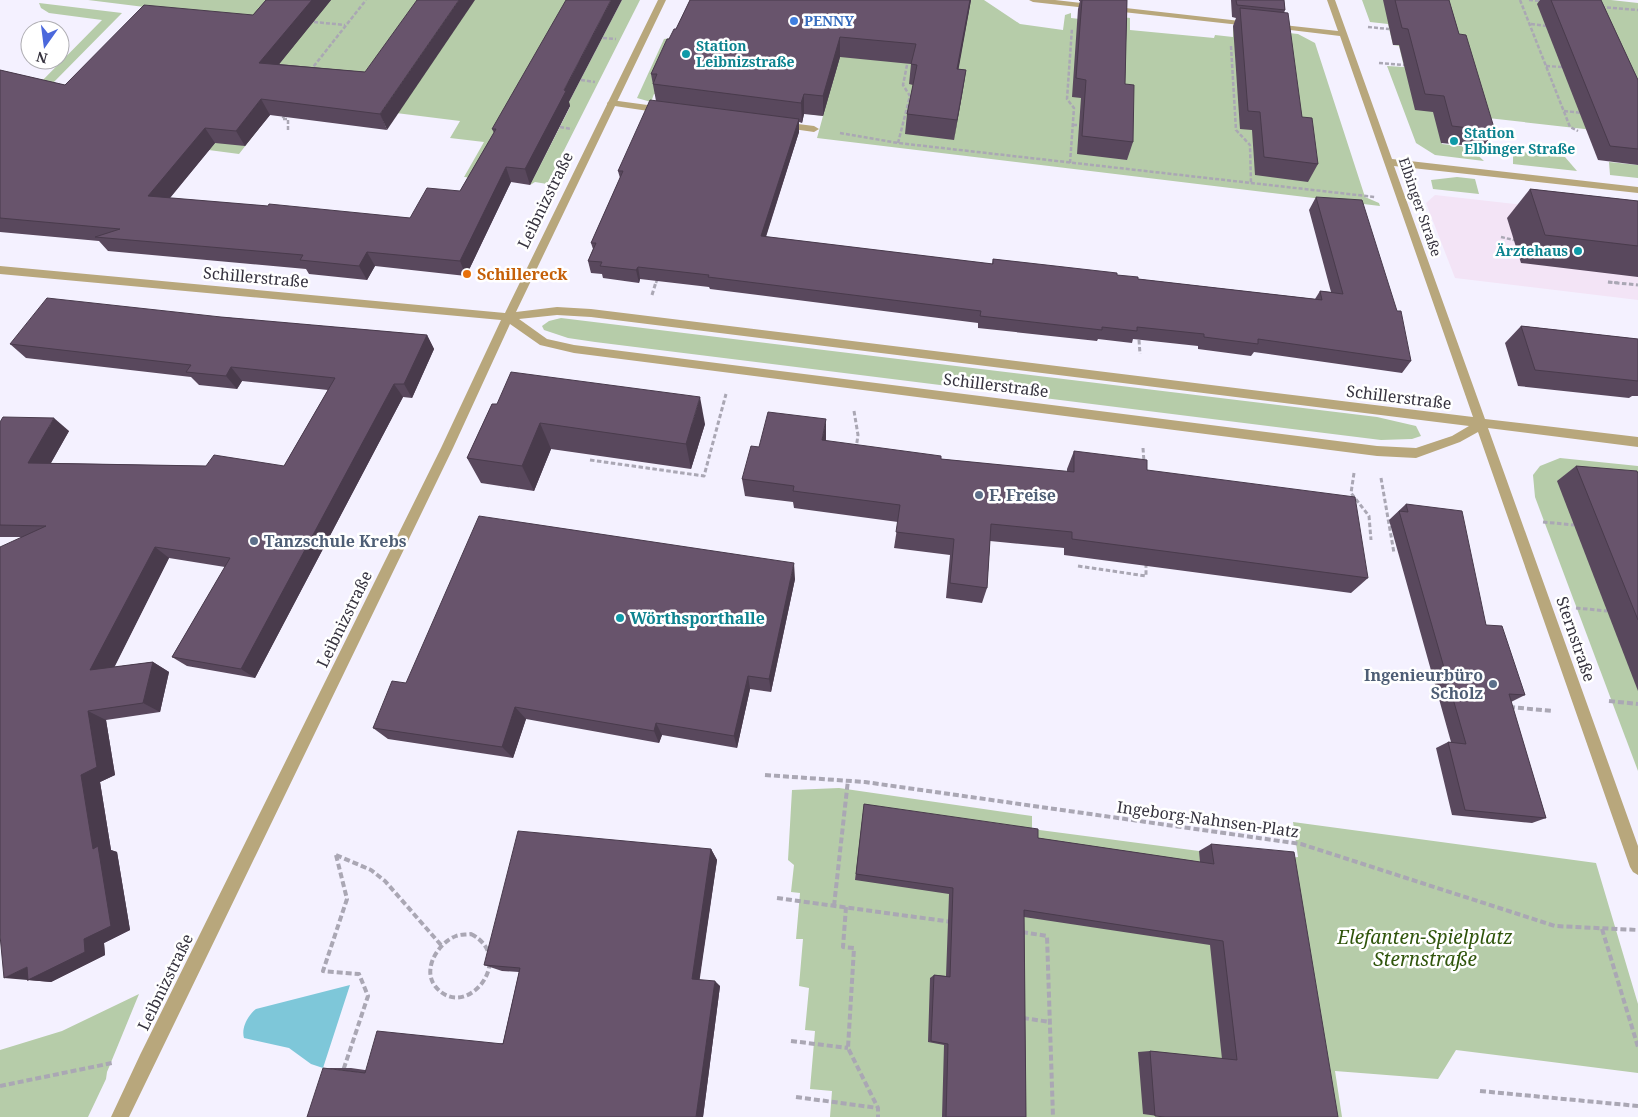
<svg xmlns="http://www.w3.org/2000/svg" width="1638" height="1117" font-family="'Noto Serif',serif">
  <rect width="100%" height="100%" fill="#f4f1ff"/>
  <!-- commercial -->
  <polygon fill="#f3e4f6" points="1435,195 1638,218 1638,300 1455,278 1426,203"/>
  <!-- green -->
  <g fill="#b6cca9">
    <polygon points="88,0 578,0 487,179 464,177 484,142 450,138 460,121 300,101 275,108 239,154 163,144 36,87 102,20 49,13 41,8 39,3 122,13 48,88 135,97 209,15"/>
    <polygon points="622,0 640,0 547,184 535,182 530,185 570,107 567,106"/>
    <polygon points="909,0 984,0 1020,24 1063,30 1065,15 1071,13 1071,18 1098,21 1099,14 1130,18 1130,30 1214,38 1215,35 1233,37 1233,27 1298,34 1315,43 1365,197 1379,203 1380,206 817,138 823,116 654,94 651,102 637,98 664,39"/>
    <polygon points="1362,0 1611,0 1638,3 1638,135 1434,112 1442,144 1469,147 1484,161 1435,155 1416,143 1387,66 1404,67 1399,46 1393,45 1388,24 1370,22"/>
    <polygon points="1513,151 1565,157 1577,171 1513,164"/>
    <polygon points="1609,162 1638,165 1638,178 1610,175"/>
    <polygon points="1457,177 1475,179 1479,194 1433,189 1431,180"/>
    <polygon points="561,318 1377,417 1416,426 1421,436 1412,439 1381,440 595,342 568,338 544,330 542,326 549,321"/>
    <polygon points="1560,458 1638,466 1638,771 1535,497 1533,475 1540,466"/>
    <polygon points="839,788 1032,816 1032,829 1199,851 1279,859 1298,857 1293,822 1596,863 1638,1004 1638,1073 1456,1050 1438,1079 1335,1071 1342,1117 830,1117 832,1091 810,1089 815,1031 805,1030 809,988 799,986 803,939 796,939 800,893 791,892 794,865 788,860 792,790"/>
    <polygon points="139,994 107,1072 106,1079 88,1117 0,1117 0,1050 62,1031"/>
  </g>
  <!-- water -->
  <path fill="#7ec7d9" d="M350,985L323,1068L311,1064L289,1048L244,1038C241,1028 248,1015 256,1009Z"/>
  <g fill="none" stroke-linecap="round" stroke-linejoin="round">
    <!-- path-far2 -->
    <g stroke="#aaa7b4" stroke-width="2.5" stroke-dasharray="4 2" stroke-linecap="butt">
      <polyline points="1520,0 1570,127 1578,131"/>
      <polyline points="1529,0 1543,1"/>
      <polyline points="1601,7 1638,10"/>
      <polyline points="314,22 345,25"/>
      <polyline points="1531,24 1546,26"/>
      <polyline points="1368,27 1389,29"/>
      <polyline points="603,38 616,39"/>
      <polyline points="1231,46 1236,130 1250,145 1251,183"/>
      <polyline points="1379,63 1404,65"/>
      <polyline points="1546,66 1562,67"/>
      <polyline points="310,71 366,0"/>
      <polyline points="581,80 595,82"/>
      <polyline points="1564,111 1583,113"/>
      <polyline points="285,115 282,119 288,119 288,130"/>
      <polyline points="1073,125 1079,125"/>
      <polyline points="560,127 572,129"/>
      <polyline points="840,133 898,143 1375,197"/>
      <polyline points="898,143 910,96 903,85 908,60"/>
      <polyline points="1070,163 1074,108 1067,99 1072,28"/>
      <polyline points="1501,237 1514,240"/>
      <polyline points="1608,282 1620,283"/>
      <polyline points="656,283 658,277"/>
    </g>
    <!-- path-far1 -->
    <g stroke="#aaa7b4" stroke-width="3" stroke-dasharray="4.5 2.5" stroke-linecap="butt">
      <polyline points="1608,282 1638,285"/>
      <polyline points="652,295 656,282"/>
      <polyline points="1139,340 1140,354"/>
      <polyline points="854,411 858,435 856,449"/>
      <polyline points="1143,448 1144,462"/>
      <polyline points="590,460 704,476 726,394"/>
      <polyline points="1354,473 1351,493 1369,516 1371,540"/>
      <polyline points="1381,478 1394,553"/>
      <polyline points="1543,522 1574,525"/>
      <polyline points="1078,566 1146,576 1146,563"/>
      <polyline points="1576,608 1607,611"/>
    </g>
    <!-- path -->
    <g stroke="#aaa7b4" stroke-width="4" stroke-dasharray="6 3" stroke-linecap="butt">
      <polyline points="1609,701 1638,704"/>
      <polyline points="1509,707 1553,711"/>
      <polyline points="765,775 865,782 1301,844 1555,926 1638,930"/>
      <polyline points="336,855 347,899 323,971 359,974 368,996 343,1071"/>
      <polyline points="336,855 371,870 385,881 441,945"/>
      <polyline points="777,898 952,922"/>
      <polyline points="834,906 848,780"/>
      <polyline points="846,907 843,947 854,948 848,1048 878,1108 878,1117"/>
      <polyline points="1602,929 1638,1047"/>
      <polyline points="1022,932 1047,936 1053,1117"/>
      <path d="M471,934C518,958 465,1024 435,986C422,969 438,943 456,936C461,934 466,935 471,934Z"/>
      <polyline points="1023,1018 1050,1022"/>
      <polyline points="791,1041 848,1048"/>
      <polyline points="0,1086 112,1063"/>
      <polyline points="1480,1091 1638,1106"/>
      <polyline points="796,1097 878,1108"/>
    </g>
    <!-- lane -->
    <g fill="#b8a77c" fill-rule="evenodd">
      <polygon points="611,100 662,107 666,110 662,113 608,105 607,103"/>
      <polygon points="782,122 814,126 819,129 814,132 779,127 778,125"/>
    </g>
    <!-- street -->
    <g fill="#b8a77c" fill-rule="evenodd">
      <path d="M658,0H666L516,312L557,307L591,309L1473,417L1340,36L1274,28L1270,26L1274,24L1338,31L1327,0H1335L1392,159L1638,187V193L1394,166L1485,419L1638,437V447L1488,428L1638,846V875L1633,872L1630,867L1478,432L1460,442L1416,458L1377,456L574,353L540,345L510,324L453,448L129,1117H111L140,1055L441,448L501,320L0,274V266L505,313ZM557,315L591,317L1469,426L1452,436L1416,448L1377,446L574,345L547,339L519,319Z"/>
      <polygon points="1029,0 1055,0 1249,22 1253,24 1249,26 1033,2"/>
    </g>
  </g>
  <!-- wall -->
  <g fill="#59485d">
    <polygon points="266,0 331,0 279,64 365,72 387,130 270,115 245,146 215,143 170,198 410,218 460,191 494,133 492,129 569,102 570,106 530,185 511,182 466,276 375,266 367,280 309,274 306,269 108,251 99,241 0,232 0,70 65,85 253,15"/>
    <polygon points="690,0 971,0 958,69 966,70 954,140 905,134 907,114 913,85 909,84 911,64 840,57 823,116 804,114 802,123 799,122 799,132 766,237 992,264 993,259 1117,275 1138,279 1315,299 1320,291 1331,292 1309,210 1316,197 1411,361 1402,373 1254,352 1251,356 1198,349 1198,346 1133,339 1132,343 1098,339 1097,341 978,328 978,323 710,289 709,287 640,279 639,283 603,278 602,274 591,273 588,261 593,249 591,243 620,178 618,171 656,101 651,74 669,39 676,29"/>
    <polygon points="1079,0 1127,0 1125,84 1133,142 1127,160 1077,154 1081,98 1072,97 1078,9 1080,1 1079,1"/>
    <polygon points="1231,0 1284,0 1285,10 1284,13 1302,117 1318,164 1308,182 1255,175 1252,130 1240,129 1233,26 1236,18 1232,17"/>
    <polygon points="1383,0 1449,0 1459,34 1495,131 1483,147 1441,143 1433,112 1415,110 1399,45 1393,45"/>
    <polygon points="1540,0 1601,0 1638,80 1638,165 1598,160 1537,4"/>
    <polygon points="1530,189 1638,201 1638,277 1521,263 1507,218"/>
    <polygon points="221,317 427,335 434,349 412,398 403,397 255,678 187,666 172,657 225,567 169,558 114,667 153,662 169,672 160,712 106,720 115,775 100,782 111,850 117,852 130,930 104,943 105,955 51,982 29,980 27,981 21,537 0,537 0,422 69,431 51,463 206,466 284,466 328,390 242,381 237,389 199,385 191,377 26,358 10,344"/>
    <polygon points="1521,326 1638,339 1638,396 1632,396 1629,398 1518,386 1505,343"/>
    <polygon points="492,404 705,424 691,469 551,449 534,491 481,483 467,458"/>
    <polygon points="826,438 826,441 941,459 1067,472 1067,469 1074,451 1147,470 1368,578 1351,593 1064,555 1064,548 990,541 987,588 982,603 946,598 950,555 894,548 898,522 794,508 793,502 745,496 742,479 759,447"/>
    <polygon points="1576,466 1638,474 1638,691 1557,481"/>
    <polygon points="1406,504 1486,625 1525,695 1511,702 1546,818 1532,823 1452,815 1436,748 1448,742 1451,742 1389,520"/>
    <polygon points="795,579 771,692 750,689 737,748 662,735 659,743 526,719 513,758 388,739 373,728 406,683"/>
    <polygon points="864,804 1038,838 1200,862 1199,851 1211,844 1338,1117 1165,1117 1143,1114 1138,1052 1150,1051 1222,1059 1210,945 1024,917 1026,1117 942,1117 944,1045 928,1042 930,978 934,975 946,976 949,894 855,880"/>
    <polygon points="711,849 717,860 699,980 720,986 703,1117 323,1068 351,1068 365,1070 503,1043 519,972 502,971 484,965"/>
  </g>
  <!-- shaded-wall -->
  <g fill="#493b4c">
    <polygon points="312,0 331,0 268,78 259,63"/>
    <polygon points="459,0 475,0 387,130 380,114"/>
    <polygon points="611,0 622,0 569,102 570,106 530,185 525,169 564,90"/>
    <polygon points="970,0 971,0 955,89 957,69"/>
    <polygon points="840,37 840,57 823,116 823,96"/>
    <polygon points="966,70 963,90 954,140 957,120"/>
    <polygon points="804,94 804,114 802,123 801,103"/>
    <polygon points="261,99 270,115 245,146 236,131"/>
    <polygon points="799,119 799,132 762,248 761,236"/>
    <polygon points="205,128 215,143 159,211 148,196"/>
    <polygon points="506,167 511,182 466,276 460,261"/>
    <polygon points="367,252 375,266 367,280 359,266"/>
    <polygon points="638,267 640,279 639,283 636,270"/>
    <polygon points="427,335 434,349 412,398 404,384"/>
    <polygon points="231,367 242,381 237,389 226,376"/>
    <polygon points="394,384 403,397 255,678 241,669"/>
    <polygon points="700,397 705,424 691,469 686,444"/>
    <polygon points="54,418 69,431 44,475 28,463"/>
    <polygon points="826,419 826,438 822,458 822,440"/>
    <polygon points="540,423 551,449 534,491 522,466"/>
    <polygon points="155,547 169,558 108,680 90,670"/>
    <polygon points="794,563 795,579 771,692 769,679"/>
    <polygon points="153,662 169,672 160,712 143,703"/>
    <polygon points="748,676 750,689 737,748 734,736"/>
    <polygon points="515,707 526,719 513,758 502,747"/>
    <polygon points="88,711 106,720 115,775 100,782 111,850 117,852 130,930 104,943 105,955 51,982 4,978 84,939 93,849 81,775"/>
    <polygon points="656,723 662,735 659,743 654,731"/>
    <polygon points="711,849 717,860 699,984 692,979"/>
    <polygon points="715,981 720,986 703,1117 696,1117"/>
  </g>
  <!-- building -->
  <g fill="#68546c" stroke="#493b4c">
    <polygon points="266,0 312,0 259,63 365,72 417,0 459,0 380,114 261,99 236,131 205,128 148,196 268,206 269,204 410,218 427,188 460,191 496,129 492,129 566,0 611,0 564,90 566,91 525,169 506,167 460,261 367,252 359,266 300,260 303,255 95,237 120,229 0,218 0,70 65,85 144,5 253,15"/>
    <polygon points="690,0 970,0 957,69 966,70 957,120 907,114 917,65 911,64 916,44 840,37 823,96 804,94 801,103 653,84 657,74 651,74 667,39 669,39 674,29 676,29"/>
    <polygon points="1082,0 1127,0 1125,84 1134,85 1133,142 1082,136 1086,80 1076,78"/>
    <polygon points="1236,0 1284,0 1285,10 1237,5"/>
    <polygon points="1395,0 1449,0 1459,34 1466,35 1495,131 1452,126 1444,96 1425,94 1408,29 1402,28"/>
    <polygon points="1551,0 1601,0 1638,80 1638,149 1610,146"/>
    <polygon points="1240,8 1288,13 1302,117 1312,118 1318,164 1264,157 1260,112 1248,111"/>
    <polygon points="650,100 799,119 761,236 993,264 993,259 1117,273 1117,275 1138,277 1138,279 1322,300 1320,291 1343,294 1316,197 1362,200 1397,311 1401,311 1411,361 1258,339 1258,344 1204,337 1204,334 1137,327 1137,331 1102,327 1102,330 980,316 981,311 708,277 709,275 638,267 636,270 600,266 602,262 588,261 596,243 591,243 623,171 618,171"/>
    <polygon points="1530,189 1638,201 1638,246 1545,235"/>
    <polygon points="47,298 221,317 427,335 404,384 394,384 241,669 172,657 230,558 155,547 90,670 153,662 143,703 88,711 97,767 81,775 93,849 98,846 111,926 84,939 85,952 28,980 27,967 4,978 0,935 0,547 46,526 0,525 0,422 3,417 54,418 28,463 206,466 214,455 284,466 335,378 231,367 226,376 186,372 191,365 10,344"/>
    <polygon points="1521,326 1638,339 1638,381 1535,370"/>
    <polygon points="511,372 700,397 686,444 540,423 522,466 467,458 492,404 497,404"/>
    <polygon points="768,412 826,419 822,440 941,456 941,459 1074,472 1074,451 1147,460 1147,470 1355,497 1368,578 1072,539 1072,532 991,524 987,588 950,583 954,539 896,532 900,505 793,491 794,486 742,479 751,446 759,447"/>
    <polygon points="1576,466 1637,471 1638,474 1638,620"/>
    <polygon points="1406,504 1462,511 1486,625 1502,626 1525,695 1509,694 1546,818 1465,810 1448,742 1466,744 1399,511 1408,512"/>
    <polygon points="479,516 794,563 769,679 748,676 734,736 656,723 654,731 515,707 502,747 373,728 392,681 406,683"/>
    <polygon points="864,804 1038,829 1038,838 1214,864 1211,844 1294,852 1338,1117 1165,1117 1155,1116 1150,1051 1237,1060 1223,941 1024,910 1026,1117 946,1117 948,1044 931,1041 934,975 950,977 953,888 856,874"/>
    <polygon points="518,831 711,849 692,979 715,981 696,1117 307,1117 323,1068 365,1073 377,1031 503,1044 520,968 484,965"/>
  </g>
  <!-- markers -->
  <circle fill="#3f7fe0" stroke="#fff" stroke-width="2" cx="794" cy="21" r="5"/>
  <g fill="#0f9aa8" stroke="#fff" stroke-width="2">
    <circle cx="686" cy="54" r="5"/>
    <circle cx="1454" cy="141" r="5"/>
    <circle cx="1578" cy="251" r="5"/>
    <circle cx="620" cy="618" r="5"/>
  </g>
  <circle fill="#e8710a" stroke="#fff" stroke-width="2" cx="467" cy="274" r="5"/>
  <g fill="#5c6f8a" stroke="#fff" stroke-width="2">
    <circle cx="979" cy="495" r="5"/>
    <circle cx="254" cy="541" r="5"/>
    <circle cx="1493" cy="684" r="5"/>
  </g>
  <g text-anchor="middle" stroke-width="5" stroke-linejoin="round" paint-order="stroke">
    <!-- far-shop labels -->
    <g font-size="14" font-weight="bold" fill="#366cbe" stroke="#fff" text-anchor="start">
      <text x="804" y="26">PENNY</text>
    </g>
    <!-- far-culture labels -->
    <g font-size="14" font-weight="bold" fill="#0d838f" stroke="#fff" text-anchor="start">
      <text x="696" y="51">Station<tspan x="696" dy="16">Leibnizstraße</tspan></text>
      <text x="1464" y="138">Station<tspan x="1464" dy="16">Elbinger Straße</tspan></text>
      <text x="1568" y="256" text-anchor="end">Ärztehaus</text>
    </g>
    <!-- far-street labels -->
    <g font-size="14" fill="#35323e" stroke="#fff">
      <text transform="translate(1420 207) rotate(71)" y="5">Elbinger Straße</text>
    </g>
    <!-- street labels -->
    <g font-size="16" fill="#35323e" stroke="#fff">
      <text transform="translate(545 200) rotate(-64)" y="6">Leibnizstraße</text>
      <text transform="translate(256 277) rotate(5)" y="6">Schillerstraße</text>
      <text transform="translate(996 385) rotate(7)" y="6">Schillerstraße</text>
      <text transform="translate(1399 397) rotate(7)" y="6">Schillerstraße</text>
      <text transform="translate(344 619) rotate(-64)" y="6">Leibnizstraße</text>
      <text transform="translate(1576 639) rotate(71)" y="6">Sternstraße</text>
      <text transform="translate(1208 819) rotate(8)" y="6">Ingeborg-Nahnsen-Platz</text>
      <text transform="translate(165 982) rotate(-64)" y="6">Leibnizstraße</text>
    </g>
    <!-- food labels -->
    <g font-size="16" font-weight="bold" fill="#c56008" stroke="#fff" text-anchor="start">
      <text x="477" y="280">Schillereck</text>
    </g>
    <!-- service labels -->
    <g font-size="16" font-weight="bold" fill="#4e5e75" stroke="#fff" text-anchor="start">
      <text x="989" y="501">F. Freise</text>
      <text x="264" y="547">Tanzschule Krebs</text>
      <text x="1483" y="681" text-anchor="end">Ingenieurbüro<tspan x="1483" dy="18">Scholz</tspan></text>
    </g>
    <!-- culture labels -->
    <g font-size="16" font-weight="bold" fill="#0d838f" stroke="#fff" text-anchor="start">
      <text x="630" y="624">Wörthsporthalle</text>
    </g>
    <!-- near-park labels -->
    <g font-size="19" font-style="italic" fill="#30550c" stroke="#fff">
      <text x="1425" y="944">Elefanten-Spielplatz<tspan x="1425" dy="22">Sternstraße</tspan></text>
    </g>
  </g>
  <!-- north arrow -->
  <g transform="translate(45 45) rotate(194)"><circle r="24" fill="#ffffff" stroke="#aeadb2"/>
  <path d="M0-4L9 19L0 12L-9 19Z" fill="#4b68dc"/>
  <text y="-8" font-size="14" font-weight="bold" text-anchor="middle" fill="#35323e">N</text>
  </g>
</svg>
